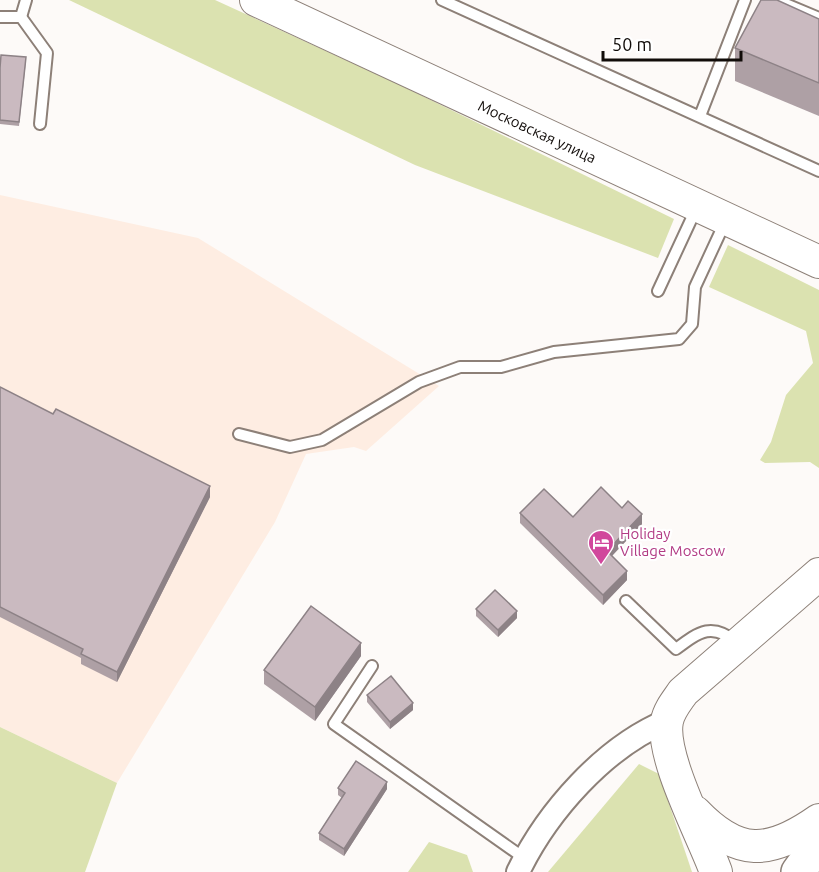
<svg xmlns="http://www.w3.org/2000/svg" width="819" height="872" font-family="Ubuntu,sans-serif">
  <rect width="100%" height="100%" fill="#fdfaf8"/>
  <!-- built -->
  <polygon fill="#feede2" points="0,195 198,238 439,386 366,451 354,447 306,454 275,522 117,783 0,727"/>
  <!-- green -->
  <g fill="#dbe2b0">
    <polygon points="69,0 215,0 400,85 674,219 658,258 415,165"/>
    <polygon points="728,245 819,290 819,468 810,462 765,463 760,460 771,442 786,395 813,363 806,331 709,287"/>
    <polygon points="0,727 117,783 85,872 0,872"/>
    <polygon points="639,764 659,774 692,872 548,872"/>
    <polygon points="429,842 467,855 473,872 408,872"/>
  </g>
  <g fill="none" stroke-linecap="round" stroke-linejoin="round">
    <defs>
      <g id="service">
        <polyline points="442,0 819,171"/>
        <polyline points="776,0 819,18"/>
        <polyline points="0,17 21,17 26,0"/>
        <polyline points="21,17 47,53 40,124"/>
        <polyline points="700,116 745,0"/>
        <polyline points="658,291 697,207"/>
        <polyline points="239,434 290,447 322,440 419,382 460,367 501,367 554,352 679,339 692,324 695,287 726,220"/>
        <path d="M626,601L676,649C700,631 712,622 738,643"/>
        <polyline points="372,666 334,724 524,858"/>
      </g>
      <path id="minor" d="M518,872C547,812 604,747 667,721"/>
      <g id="secondary">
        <polyline points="256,0 819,262"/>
        <path d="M695,812C738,857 769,855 819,820"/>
        <path d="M716,872C703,836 660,756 667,721C669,710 677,701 683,692L819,574"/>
      </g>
      <polyline id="trunk" points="798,872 819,843"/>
    </defs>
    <!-- service casing -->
    <use href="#service" stroke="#8d8078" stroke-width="14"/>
    <!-- minor casing -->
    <use href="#minor" stroke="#8d8078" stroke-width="26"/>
    <!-- secondary casing -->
    <use href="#secondary" stroke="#8d8078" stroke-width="34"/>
    <!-- trunk casing -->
    <use href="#trunk" stroke="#8d8078" stroke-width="36"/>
    <!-- service -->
    <use href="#service" stroke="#fff" stroke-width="10"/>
    <!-- minor -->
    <use href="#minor" stroke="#fff" stroke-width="22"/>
    <!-- secondary -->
    <use href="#secondary" stroke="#fff" stroke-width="32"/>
    <!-- trunk -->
    <use href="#trunk" stroke="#fff" stroke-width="33"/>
  </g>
  <!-- wall -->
  <g fill="#aea0a5">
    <polygon points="819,19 819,116 735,81 735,48"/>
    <polygon points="26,61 19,126 0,124 0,68"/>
    <polygon points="0,387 210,497 117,682 81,664 81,658 0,617"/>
    <polygon points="622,508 642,524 612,556 627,580 603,605 520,523 520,513 573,517"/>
    <polygon points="476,609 517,618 498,637 476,616"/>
    <polygon points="361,656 315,721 264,684 264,670"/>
    <polygon points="367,695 413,710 390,729 367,702"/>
    <polygon points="338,788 387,789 344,856 319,840 319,833 342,798 338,795"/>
  </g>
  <!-- shaded-wall -->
  <g fill="#8d8286">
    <polygon points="210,486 210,497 117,682 117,672"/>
    <polygon points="642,514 642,524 607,561 607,551"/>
    <polygon points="627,571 627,580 603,605 603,595"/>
    <polygon points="517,611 517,618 498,637 498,630"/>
    <polygon points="361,643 361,656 315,721 315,707"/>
    <polygon points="413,703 413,710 390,729 390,722"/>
    <polygon points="387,782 387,789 344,856 344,849"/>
  </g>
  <!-- building -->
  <g fill="#cabac0" stroke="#8d8286" stroke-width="1.5">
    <polygon points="761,0 777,0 819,19 819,83 735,48"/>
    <polygon points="1,55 26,57 19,122 0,120 0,68"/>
    <polygon points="0,387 53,414 56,409 210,486 117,672 81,654 83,649 0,607"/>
    <polygon points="601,487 622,508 628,501 642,514 607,551 627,571 603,595 520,513 544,489 573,517"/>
    <polygon points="495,590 517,611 498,630 476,609"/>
    <polygon points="311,606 361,643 315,707 264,670"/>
    <polygon points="391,676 413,703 390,722 367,695"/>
    <polygon points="356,761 387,782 344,849 319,833 345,793 338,788"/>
  </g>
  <!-- icons -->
  <defs>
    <symbol id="hotel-pin" viewBox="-11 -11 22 30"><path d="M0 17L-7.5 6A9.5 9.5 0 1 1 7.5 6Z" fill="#d1479c" stroke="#fff"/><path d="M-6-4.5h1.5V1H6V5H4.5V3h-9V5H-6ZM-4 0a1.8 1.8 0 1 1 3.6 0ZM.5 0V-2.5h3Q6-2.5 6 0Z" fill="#fff"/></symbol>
  </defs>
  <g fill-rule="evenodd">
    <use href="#hotel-pin" x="586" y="528" width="30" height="40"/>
  </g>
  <g text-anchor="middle" stroke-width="4.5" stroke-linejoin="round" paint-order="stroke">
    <!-- street labels -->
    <g font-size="15" fill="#110c09" stroke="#fff">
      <text transform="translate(537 132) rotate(25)" y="5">Московская улица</text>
    </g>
    <!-- hotel labels -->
    <g font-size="15" fill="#b23c85" stroke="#fff" text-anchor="start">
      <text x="620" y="539">Holiday<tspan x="620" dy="17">Village Moscow</tspan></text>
    </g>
  </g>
  <!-- scale -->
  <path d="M603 51v9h138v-9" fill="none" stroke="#110c09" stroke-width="3"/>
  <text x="612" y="51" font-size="18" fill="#110c09" stroke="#ffffff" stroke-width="4.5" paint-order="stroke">50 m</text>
</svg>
